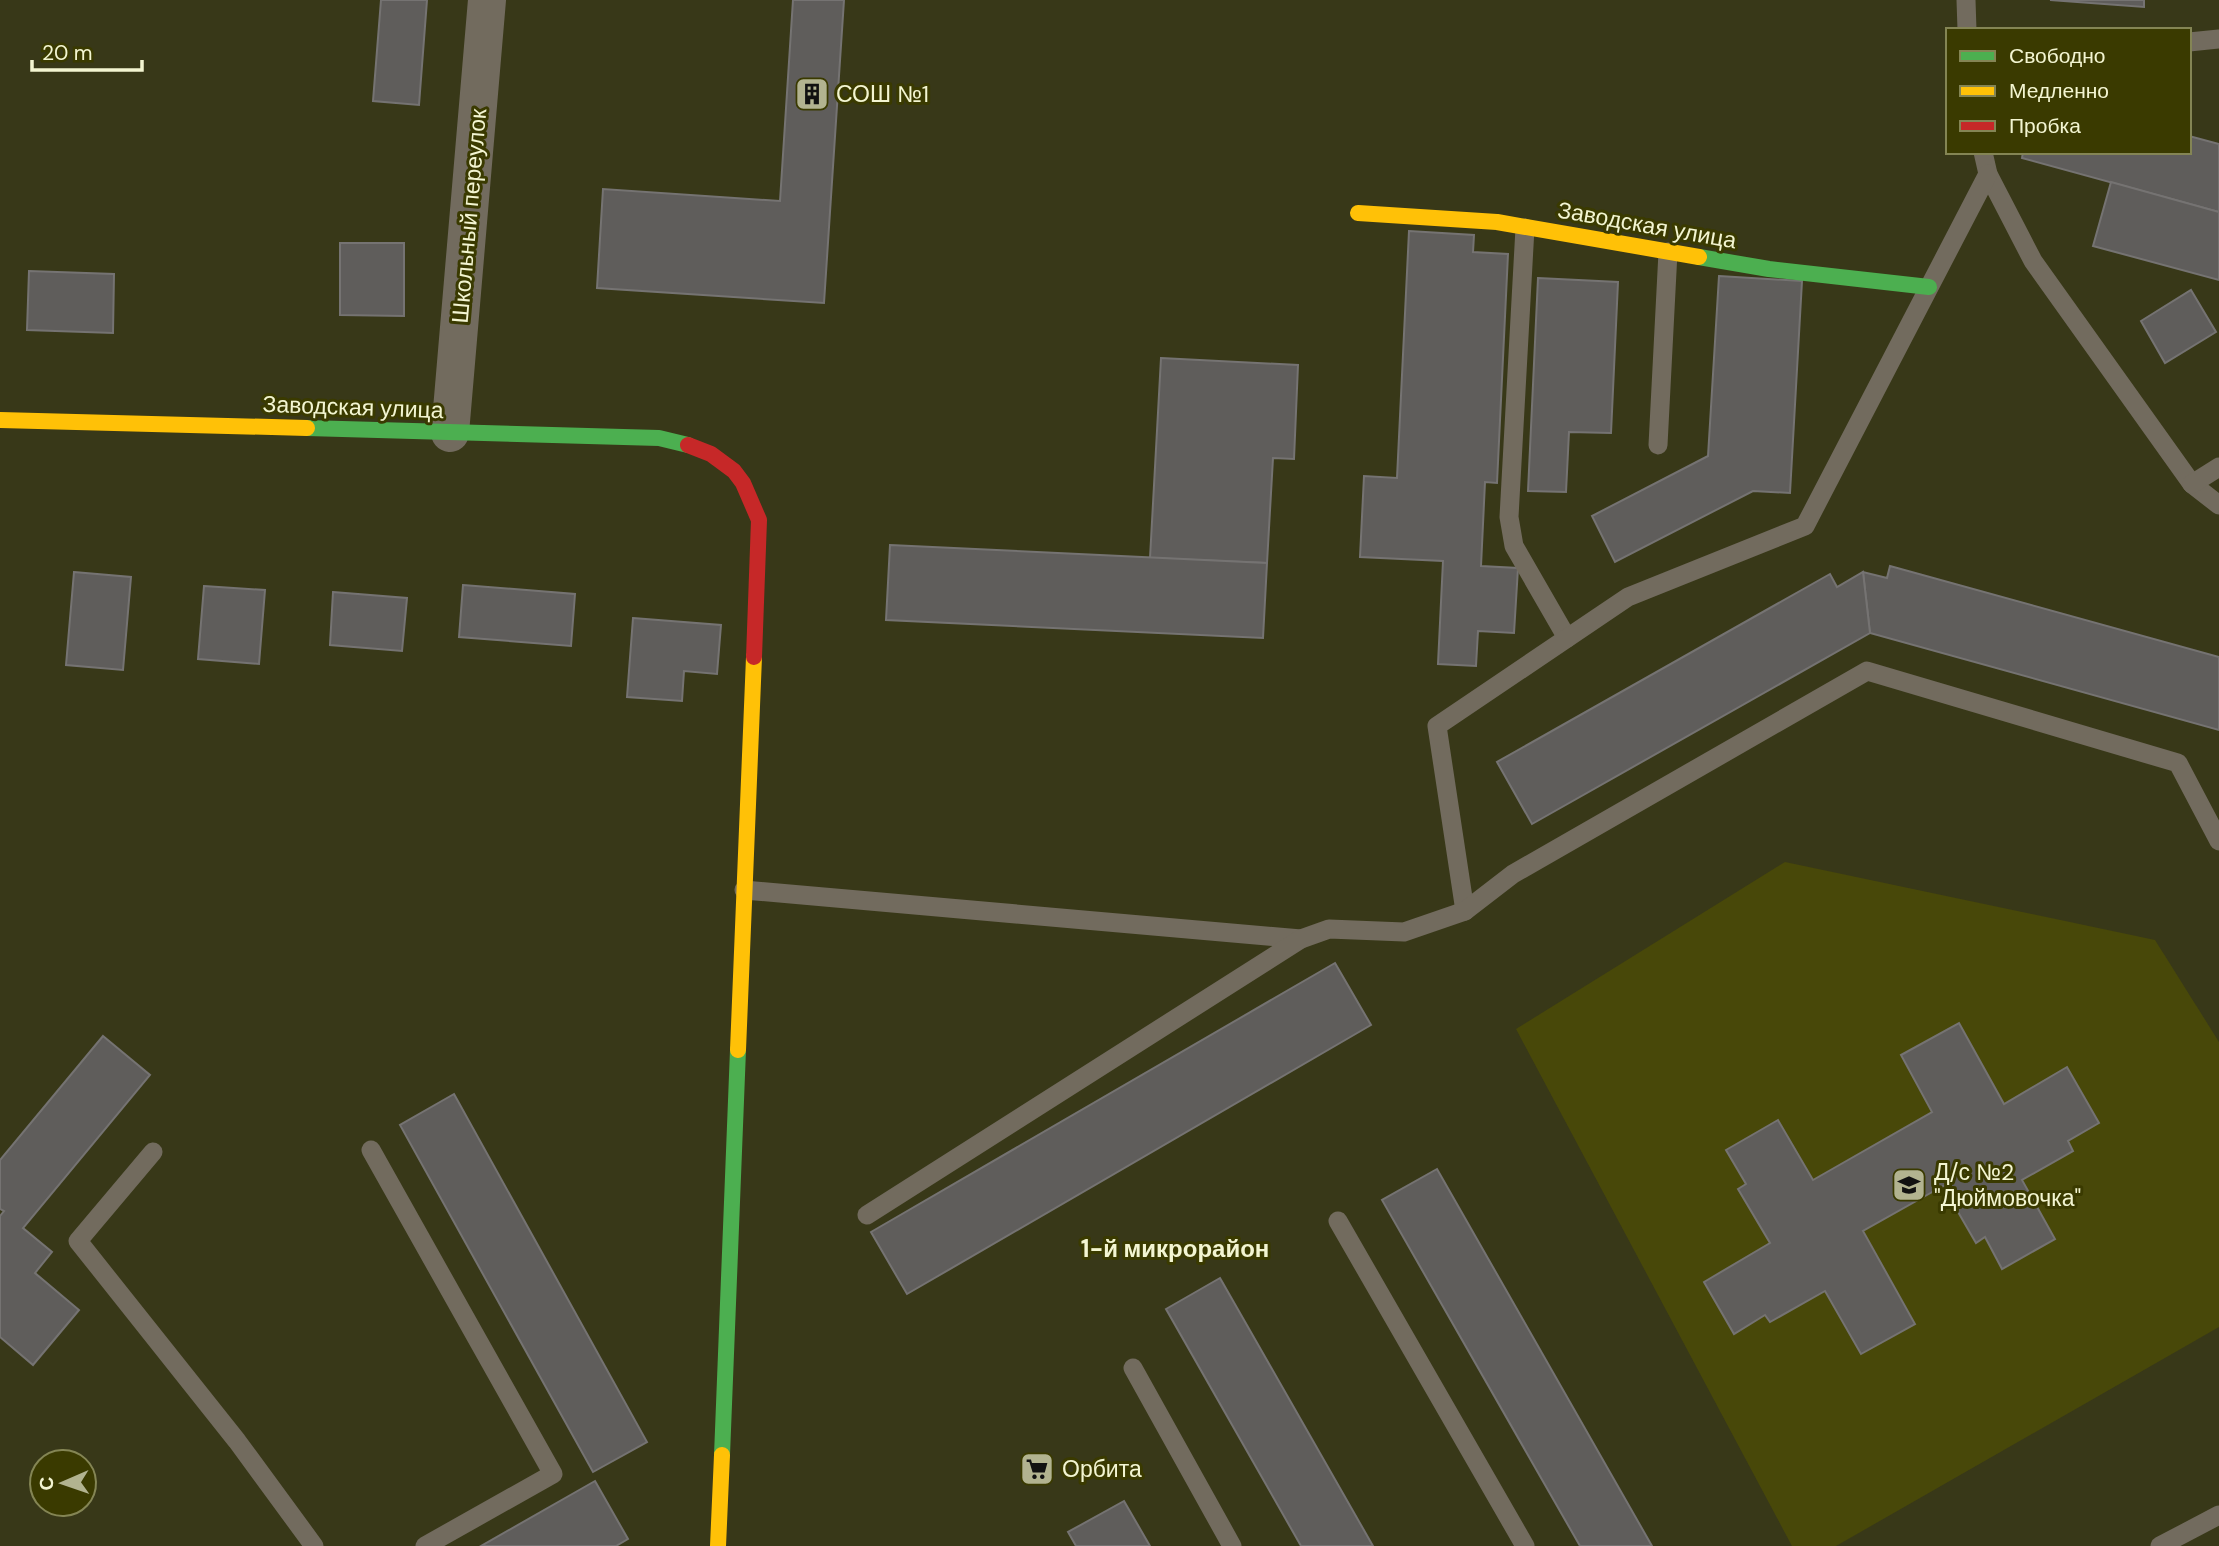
<svg xmlns="http://www.w3.org/2000/svg" width="2219" height="1546" font-family="'DM Sans',sans-serif">
  <rect width="100%" height="100%" fill="#383818"/>
  <!-- built -->
  <polygon fill="#484809" points="1785,862 2155,940 2219,1042 2219,1327 1836,1546 1792,1546 1516,1029"/>
  <!-- building -->
  <g fill="#5f5d5b" stroke="#757372" stroke-width="2">
    <polygon points="381,0 427,0 419,105 373,101"/>
    <polygon points="793,0 844,0 824,303 597,288 603,189 780,201"/>
    <polygon points="2050,0 2144,0 2144,7"/>
    <polygon points="2189,136 2219,144 2219,212 2022,158 2023,152 2189,152"/>
    <polygon points="2111,182 2219,212 2219,280 2093,246"/>
    <polygon points="1409,231 1474,235 1473,252 1508,254 1497,483 1485,482 1481,566 1518,568 1514,633 1478,631 1476,666 1438,664 1443,561 1360,557 1364,476 1397,478"/>
    <polygon points="340,243 404,243 404,316 340,315"/>
    <polygon points="29,271 114,274 113,333 27,330"/>
    <polygon points="1719,276 1802,281 1790,493 1753,491 1615,562 1592,516 1708,456"/>
    <polygon points="1538,278 1618,282 1611,433 1569,432 1566,492 1528,491"/>
    <polygon points="2191,290 2216,332 2165,363 2141,321"/>
    <polygon points="1161,358 1298,365 1294,459 1273,458 1267,563 1150,558"/>
    <polygon points="890,545 1267,563 1263,638 886,620"/>
    <polygon points="1890,566 2219,657 2219,730 1870,633 1863,572 1887,578"/>
    <polygon points="74,572 131,577 123,670 66,665"/>
    <polygon points="1863,572 1870,633 1532,824 1497,762 1830,574 1837,587"/>
    <polygon points="463,585 575,594 571,646 459,637"/>
    <polygon points="204,586 265,590 259,664 198,659"/>
    <polygon points="333,592 407,598 402,651 330,645"/>
    <polygon points="633,618 721,625 717,674 684,671 682,701 627,697"/>
    <polygon points="1335,963 1371,1025 907,1294 871,1232"/>
    <polygon points="1959,1023 2004,1104 2067,1067 2099,1123 2068,1141 2073,1151 2022,1180 2055,1239 2002,1269 1985,1237 1976,1243 1943,1186 1863,1231 1915,1324 1861,1354 1825,1291 1770,1322 1765,1315 1734,1334 1704,1282 1770,1243 1738,1189 1746,1184 1726,1150 1778,1120 1813,1180 1932,1112 1901,1055"/>
    <polygon points="103,1036 150,1075 23,1228 52,1252 35,1273 79,1310 33,1365 0,1337 0,1216 4,1211 0,1209 0,1160"/>
    <polygon points="454,1094 647,1442 593,1472 400,1125"/>
    <polygon points="1437,1169 1652,1546 1580,1546 1382,1200"/>
    <polygon points="1220,1278 1373,1546 1301,1546 1166,1309"/>
    <polygon points="595,1481 628,1539 616,1546 481,1546"/>
    <polygon points="1124,1501 1150,1546 1076,1546 1068,1532"/>
  </g>
  <g fill="none" stroke-linecap="round" stroke-linejoin="round">
    <!-- lane -->
    <g stroke="#726b5e" stroke-width="19">
      <polyline points="1966,0 1967,30"/>
      <polyline points="2189,42 2219,39"/>
      <polyline points="1983,152 1988,174 2033,261 2192,484 2219,505"/>
      <polyline points="1525,228 1509,517 1514,546 1567,638"/>
      <polyline points="1658,445 1668,252"/>
      <polyline points="2192,484 2219,467"/>
      <polyline points="744,890 1301,939"/>
      <polyline points="1465,911 1437,726 1628,597 1805,526 1988,174"/>
      <polyline points="371,1150 553,1474 425,1546"/>
      <polyline points="153,1152 78,1241 237,1441 314,1546"/>
      <polyline points="867,1215 1301,939 1329,929 1404,932 1465,911 1513,874 1867,671 2178,763 2219,841"/>
      <polyline points="1338,1221 1525,1546"/>
      <polyline points="1133,1368 1232,1546"/>
      <polyline points="2160,1546 2219,1515"/>
    </g>
    <!-- street -->
    <polyline stroke="#726b5e" stroke-width="38" points="450,433 487,0"/>
    <!-- fast -->
    <g stroke="#4caf50" stroke-width="16">
      <polyline points="1699,257 1769,269 1929,287"/>
      <polyline points="307,428 659,438 688,445"/>
      <polyline points="722,1455 738,1050"/>
    </g>
    <!-- slow -->
    <g stroke="#ffc107" stroke-width="16">
      <polyline points="1358,213 1497,222 1699,257"/>
      <polyline points="0,420 307,428"/>
      <polyline points="738,1050 754,657"/>
      <polyline points="718,1546 722,1455"/>
    </g>
    <!-- jam -->
    <polyline stroke="#c62828" stroke-width="16" points="688,445 711,454 734,471 743,483 759,520 754,657"/>
  </g>
  <!-- icons -->
  <defs>
    <symbol id="building-square" viewBox="-11 -11 22 22"><rect x="-9" y="-9" width="18" height="18" rx="4" fill="#b2b390" stroke="#3a3a00"/><path d="M-4-6H4V6H1V3H-1V6H-4ZM-2.5-4.3h1.7v1.8h-1.7ZM.8-4.3h1.7v1.8H.8ZM-2.5-1h1.7V.8h-1.7ZM.8-1h1.7V.8H.8Z" fill="#111"/></symbol>
    <symbol id="school-square" viewBox="-11 -11 22 22"><rect x="-9" y="-9" width="18" height="18" rx="4" fill="#b2b390" stroke="#3a3a00"/><path d="M0-5L7-2L0 1L-7-2ZM-4 1L0 2.5L4 1V4Q0 6-4 4Z" fill="#111"/></symbol>
    <symbol id="supermarket-square" viewBox="-11 -11 22 22"><rect x="-9" y="-9" width="18" height="18" rx="4" fill="#b2b390" stroke="#3a3a00"/><path d="M-6-5.5h2.5l.6 2H6L4.5 2H-2.5L-4.4-4H-6ZM-1.5 3.2a1.3 1.3 0 1 0 .1 0ZM3 3.2a1.3 1.3 0 1 0 .1 0Z" fill="#111"/></symbol>
  </defs>
  <g fill-rule="evenodd">
    <use href="#building-square" x="793" y="75" width="38" height="38"/>
    <use href="#school-square" x="1890" y="1166" width="38" height="38"/>
    <use href="#supermarket-square" x="1018" y="1450" width="38" height="38"/>
  </g>
  <g text-anchor="middle" stroke-width="6" stroke-linejoin="round" paint-order="stroke">
    <!-- poi labels -->
    <g font-size="23" fill="#f3f5d1" stroke="#3a3a00" text-anchor="start">
      <text x="836" y="102">СОШ №1</text>
      <text x="1934" y="1180">Д/с №2<tspan x="1934" dy="26">"Дюймовочка"</tspan></text>
      <text x="1062" y="1477">Орбита</text>
    </g>
    <!-- street labels -->
    <g font-size="23" fill="#f3f5d1" stroke="#3a3a00">
      <text transform="translate(469 216) rotate(-85)" y="8">Школьный переулок</text>
      <text transform="translate(1647 225) rotate(10)" y="8">Заводская улица</text>
      <text transform="translate(353 407) rotate(2)" y="8">Заводская улица</text>
    </g>
    <!-- neighbourhood labels -->
    <g font-size="24" font-weight="bold" fill="#f3f5d1" stroke="#3a3a00">
      <text x="1175" y="1257">1-й микрорайон</text>
    </g>
  </g>
  <!-- legend -->
  <rect x="1946" y="28" width="245" height="126" fill="#3a3a00" stroke="#848554" stroke-width="2"/>
  <rect x="1960" y="51" width="35" height="10" fill="#4caf50" stroke="#848554" stroke-width="2"/>
  <text x="2009" y="63" font-size="21" fill="#f3f5d1">Свободно</text>
  <rect x="1960" y="86" width="35" height="10" fill="#ffc107" stroke="#848554" stroke-width="2"/>
  <text x="2009" y="98" font-size="21" fill="#f3f5d1">Медленно</text>
  <rect x="1960" y="121" width="35" height="10" fill="#c62828" stroke="#848554" stroke-width="2"/>
  <text x="2009" y="133" font-size="21" fill="#f3f5d1">Пробка</text>
  <!-- north arrow -->
  <g transform="translate(63 1483) rotate(268)"><circle r="33" fill="#3a3a00" stroke="#848554" stroke-width="2"/>
  <path d="M0-5L12 26L0 18L-12 26Z" fill="#b2b390"/>
  <text y="-10" font-size="19" font-weight="bold" text-anchor="middle" fill="#f3f5d1">С</text>
  </g>
  <!-- scale -->
  <path d="M32 60v10h110v-10" fill="none" stroke="#f3f5d1" stroke-width="3.5"/>
  <text x="42" y="60" font-size="21" fill="#f3f5d1" stroke="#3a3a00" stroke-width="5" paint-order="stroke">20 m</text>
</svg>
